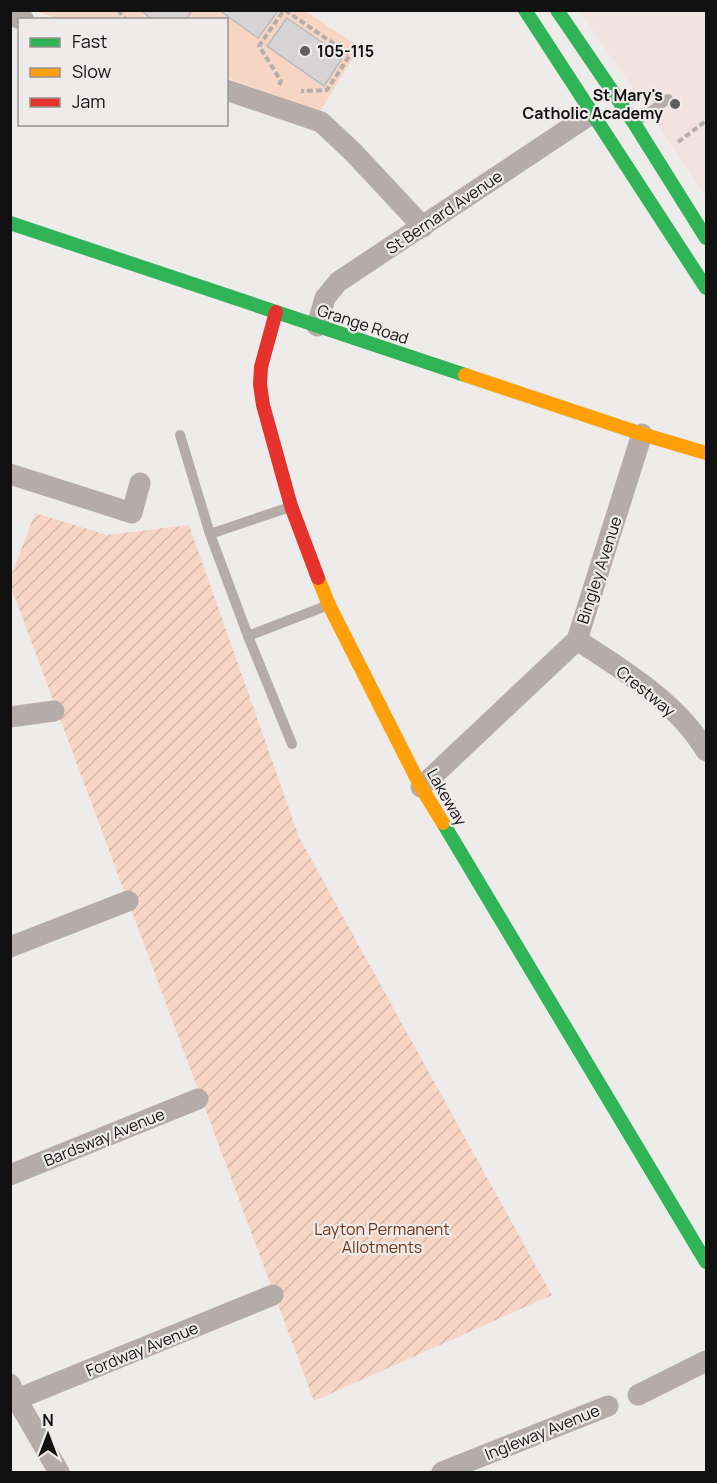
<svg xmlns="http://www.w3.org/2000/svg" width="717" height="1483" font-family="Manrope,sans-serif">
  <defs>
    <pattern id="garden-furrows" width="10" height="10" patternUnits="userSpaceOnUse" patternTransform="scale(1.5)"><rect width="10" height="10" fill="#f7d5c5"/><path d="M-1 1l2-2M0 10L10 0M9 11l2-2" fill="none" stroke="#d3b6a8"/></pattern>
  </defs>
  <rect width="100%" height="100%" fill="#eeeceb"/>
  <!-- education -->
  <polygon fill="#f2e3e0" points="580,11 706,11 706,196"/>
  <!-- grass -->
  <polygon fill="#f7d5c5" points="35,11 305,11 360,47 320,111 227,78 226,20 60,19"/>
  <!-- garden -->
  <polygon fill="url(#garden-furrows)" points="35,513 107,535 189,525 299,837 552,1295 314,1401 11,587 10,579"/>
  <!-- building -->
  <g fill="#d6d4d4" stroke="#bbb9b9" stroke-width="1.5">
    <polygon points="141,10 192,10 186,20 152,20"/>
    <polygon points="219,10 278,10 278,11 258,38"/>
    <polygon points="287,18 343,57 324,86 267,46"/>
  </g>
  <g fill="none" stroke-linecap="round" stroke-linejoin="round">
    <!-- path -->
    <g stroke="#b4afad" stroke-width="4" stroke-dasharray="6 3" stroke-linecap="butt">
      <polyline points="118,10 126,20"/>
      <polyline points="285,10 350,55 327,90 301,91"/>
      <polyline points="279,85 281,81 259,46 284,10"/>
      <polyline points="678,142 706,121"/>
    </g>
    <!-- lane -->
    <g stroke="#b5acaa" stroke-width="10">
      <polyline points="637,121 668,99"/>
      <polyline points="180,435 210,534 248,636 292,744"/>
      <polyline points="210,534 290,507"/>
      <polyline points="248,636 326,606"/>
    </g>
    <!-- street -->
    <g stroke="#b5acaa" stroke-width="21">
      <polyline points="10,15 24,20"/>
      <polyline points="226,90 321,122 353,152 423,227"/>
      <polyline points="317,326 325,298 338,282 591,114"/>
      <polyline points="10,474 132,513 140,483"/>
      <path d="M577,640C623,670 677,702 706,751"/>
      <polyline points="10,717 54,711"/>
      <polyline points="421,787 577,640 642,434"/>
      <polyline points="10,947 128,901"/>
      <polyline points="10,1175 198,1099"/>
      <polyline points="10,1384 17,1400 59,1472"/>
      <polyline points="638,1395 706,1361"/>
      <polyline points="10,1402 273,1295"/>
      <polyline points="442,1472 608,1406"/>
    </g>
    <!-- fast -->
    <g stroke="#30b455" stroke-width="14">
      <polyline points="525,10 706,288"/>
      <polyline points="557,10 634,123 706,238"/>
      <polyline points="10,223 465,375"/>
      <polyline points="443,823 706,1262"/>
    </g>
    <!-- slow -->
    <g stroke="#ff9f0a" stroke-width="14">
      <polyline points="465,375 642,434 706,453"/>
      <polyline points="318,578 329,605 421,787 443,823"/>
    </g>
    <!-- jam -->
    <polyline stroke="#e5322d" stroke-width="14" points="276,312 261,367 260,384 263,405 291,506 318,578"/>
  </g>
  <!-- markers -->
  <g fill="#5f5e5d" stroke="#efebea" stroke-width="2">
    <circle cx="305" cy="51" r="6"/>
    <circle cx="675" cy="104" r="6"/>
  </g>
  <g text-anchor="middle" stroke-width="4.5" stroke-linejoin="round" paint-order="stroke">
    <!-- poi labels -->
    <g font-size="16" font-weight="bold" fill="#121111" stroke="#efebea" text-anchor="start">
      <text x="317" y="57">105-115</text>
      <text x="663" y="101" text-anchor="end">St Mary's<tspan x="663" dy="18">Catholic Academy</tspan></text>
    </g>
    <!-- street labels -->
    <g font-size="16" fill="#121111" stroke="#efebea">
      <text transform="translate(444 212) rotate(-34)" y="6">St Bernard Avenue</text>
      <text transform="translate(363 324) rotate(18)" y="6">Grange Road</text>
      <text transform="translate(599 570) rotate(-72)" y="6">Bingley Avenue</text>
      <text transform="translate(646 691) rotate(39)" y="6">Crestway</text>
      <text transform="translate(447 797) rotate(60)" y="6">Lakeway</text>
      <text transform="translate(104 1137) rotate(-22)" y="6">Bardsway Avenue</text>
      <text transform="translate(142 1349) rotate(-22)" y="6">Fordway Avenue</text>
      <text transform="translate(542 1432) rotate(-22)" y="6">Ingleway Avenue</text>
    </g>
    <!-- park labels -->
    <g font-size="16" fill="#713616" stroke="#efebea">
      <text x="382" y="1235">Layton Permanent<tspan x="382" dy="18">Allotments</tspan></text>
    </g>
  </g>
  <!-- border -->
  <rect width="717" height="1483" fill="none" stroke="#121111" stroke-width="24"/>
  <!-- legend -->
  <rect x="18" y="18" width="210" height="108" fill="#efebea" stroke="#979493" stroke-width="1.5"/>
  <rect x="30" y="38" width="30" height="9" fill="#30b455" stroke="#979493" stroke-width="1.5"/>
  <text x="72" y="48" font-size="18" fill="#121111">Fast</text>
  <rect x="30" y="68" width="30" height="9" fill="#ff9f0a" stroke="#979493" stroke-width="1.5"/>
  <text x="72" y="78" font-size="18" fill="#121111">Slow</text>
  <rect x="30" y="98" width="30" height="9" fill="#e5322d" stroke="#979493" stroke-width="1.5"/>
  <text x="72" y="108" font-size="18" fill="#121111">Jam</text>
  <!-- north arrow -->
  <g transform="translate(48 1435)" stroke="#efebea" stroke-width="4.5" paint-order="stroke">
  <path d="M0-4.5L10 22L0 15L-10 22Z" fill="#121111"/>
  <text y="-9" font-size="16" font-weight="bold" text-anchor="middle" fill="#121111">N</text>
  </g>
</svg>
